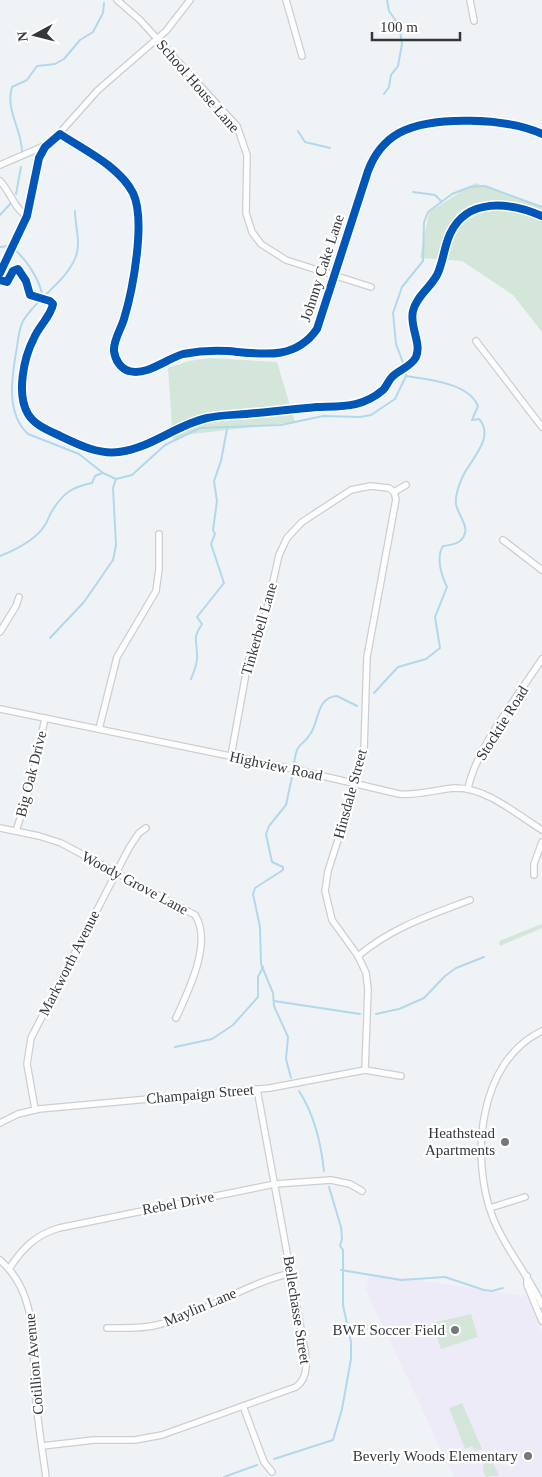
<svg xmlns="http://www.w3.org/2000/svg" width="542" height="1477" font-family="Georgia,serif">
  <rect width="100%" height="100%" fill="#f0f3f6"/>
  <!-- education -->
  <polygon fill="#eeebf8" points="369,1273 527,1296 542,1332 542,1477 454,1477 366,1290"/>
  <!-- green -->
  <g fill="#d4e6d9">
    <polygon points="475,183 542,206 542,332 513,295 462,261 420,258 429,212"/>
    <polygon points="210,358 277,362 295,422 185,435 173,441 168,368 189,361"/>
    <polygon points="542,924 542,928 500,946 499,941"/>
    <polygon points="471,1314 478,1337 441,1349 432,1323"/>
    <polygon points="462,1403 482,1449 475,1451 472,1446 465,1449 449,1408"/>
    <polygon points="490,1457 499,1475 486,1477 483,1471 484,1461"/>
  </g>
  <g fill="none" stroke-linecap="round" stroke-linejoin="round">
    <!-- stream -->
    <g stroke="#b2d8eb" stroke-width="2">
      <polyline points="384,94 389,87 391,75 398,66 402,44 399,25 389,11 387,0"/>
      <polyline points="298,131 305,142 330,148"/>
      <path d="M22,152C22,129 5,111 12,87L27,80L37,66L55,64L64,59L80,40L93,32L103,13L104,3"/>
      <polyline points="413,192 435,195 441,201"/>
      <polyline points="16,194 21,167"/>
      <path d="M75,211C75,225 81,243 76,256C66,283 37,297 23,321C19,329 18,339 17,347C12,375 5,413 28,434L79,454L103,473L116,479L132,475L165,445L200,428L281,425L323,416L360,417L371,415L395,399L406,376L405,368L396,344L393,313L402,287L423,261L424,222L428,212L452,194L470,187L485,186L542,207"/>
      <polyline points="0,215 10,204"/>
      <polyline points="0,247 10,246"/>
      <path d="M14,249C26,259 40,280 42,295"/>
      <path d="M0,556C15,550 36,540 45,525C48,521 49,515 52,511C63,493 72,487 92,483L95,476L102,473"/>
      <polyline points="50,638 84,602 113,560 116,545 113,488 116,479"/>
      <path d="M191,679C194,672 198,662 197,655C197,638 192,640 202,624L197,617L224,583L211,544L215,534L213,530L217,501L214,481L221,461L227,429"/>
      <path d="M374,693L398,667L426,659L440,648L435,617L447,587C441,575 436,557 443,546C452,545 462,544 465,533C468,525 457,513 456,504C455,497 459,485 462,478C469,461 496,438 479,419L472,420L478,406C468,382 427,380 406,376"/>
      <path d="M294,763C298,739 301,749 311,733C319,720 317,697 337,696L357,706"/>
      <polyline points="274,1001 360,1014"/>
      <polyline points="376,1014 399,1009 424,998 445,976 456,968 484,957"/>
      <polyline points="175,1047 212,1039 233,1025 258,997 258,977 263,967"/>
      <polyline points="291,1078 286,1059 288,1037 274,1006 273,993 261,964 260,927 253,894 255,888 283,870 283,867 272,862 266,834 269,826 286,805 292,777"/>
      <path d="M299,1091C314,1114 321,1143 324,1171"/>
      <polyline points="341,1270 401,1280 445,1277 484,1290 492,1291 503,1288"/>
      <polyline points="274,1459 333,1440 342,1409 351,1359 351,1342 343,1305 343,1250 340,1246 342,1239 341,1227 329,1187"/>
      <polyline points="224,1477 257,1465"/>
    </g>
    <defs>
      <g id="street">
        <polyline points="117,0 140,20 237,126 247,155 246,213 252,232 261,244 286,260 371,287"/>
        <polyline points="286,0 302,56"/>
        <polyline points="470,0 474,21"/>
        <polyline points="57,136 98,90 166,31 190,0"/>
        <polyline points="0,165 44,146"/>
        <path d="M0,181C10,191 15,210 27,216"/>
        <path d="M0,273L27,216L39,158L45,147L60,134C84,150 119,166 133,193C146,220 133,289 124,319C121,329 113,341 114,351C115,360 121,369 129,371C147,376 166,359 183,354C198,351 212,350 228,351C261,354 295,361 317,329L368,171C374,155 383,142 399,133C432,115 508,118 542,134"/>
        <polyline points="476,341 542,427"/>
        <polyline points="394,492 406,485"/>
        <polyline points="503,540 542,570"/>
        <polyline points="0,632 16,606 19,597"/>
        <path d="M0,709L293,769L399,794C419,796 436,789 456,788C487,788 516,814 542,830"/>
        <polyline points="99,729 117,657 156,591 159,569 159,534"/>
        <polyline points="231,756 248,662 266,613 279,555 287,538 302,522 351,490 370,486 389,488 394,492"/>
        <path d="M468,789C475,750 519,694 542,659"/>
        <path d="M0,828L39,836L61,843L195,915C213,942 188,992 176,1018"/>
        <polyline points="16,831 32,781 45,718"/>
        <polyline points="534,875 534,864 542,842"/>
        <path d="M358,956C393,927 428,916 470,900"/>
        <path d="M542,1031C478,1061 470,1159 493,1218C505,1249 528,1274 542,1305"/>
        <polyline points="365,1070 368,989 366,973 358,956 332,920 325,891 328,871 353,793 364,749 367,657 396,499 394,492"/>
        <polyline points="35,1109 27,1064 31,1038 129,848 139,833 146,828"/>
        <polyline points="0,1123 18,1114 39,1109 270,1088 365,1070 401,1076"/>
        <polyline points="490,1208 525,1197"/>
        <path d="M0,1260C38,1293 32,1343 35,1389C37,1418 42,1448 46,1477"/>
        <path d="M9,1269C22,1249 35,1235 59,1228L275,1184L331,1180L350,1184L362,1191"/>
        <polyline points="527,1276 527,1285 542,1321"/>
        <path d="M107,1328C124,1328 141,1329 157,1325C204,1314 244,1284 291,1273"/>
        <polyline points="243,1406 264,1462 272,1472"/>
        <path d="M42,1446L94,1440H135L162,1435L296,1387C312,1376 305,1352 302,1335L257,1089"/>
      </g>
    </defs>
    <!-- street casing -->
    <use href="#street" stroke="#cccfd2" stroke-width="8"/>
    <!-- street -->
    <use href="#street" stroke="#fdfdfe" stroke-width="5.5"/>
    <defs>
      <g id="cycleway">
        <path d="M0,273L27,216L39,158L45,147L60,134C84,150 119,166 133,193C146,220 133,289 124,319C121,329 113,341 114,351C115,360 121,369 129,371C147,376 166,359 183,354C198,351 212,350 228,351C261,354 295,361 317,329L368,171C374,155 383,142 399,133C432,115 508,118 542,134"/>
        <path d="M0,280L7,282L13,271L18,269L26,281L30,295L50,301L53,304C51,316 39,326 34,338C24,357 16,394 28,414C34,424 45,429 56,434C75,443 97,455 119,452C151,448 176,425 207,418C220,415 233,415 246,414C269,412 293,409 317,407C342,406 362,408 383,390C387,386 388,381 392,377C399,370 412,366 416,357C422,343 409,326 413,311C416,297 430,288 437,275C443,263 444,247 450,234C467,197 510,202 542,216"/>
      </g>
    </defs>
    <!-- cycleway casing -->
    <use href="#cycleway" stroke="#fff" stroke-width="11"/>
    <!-- cycleway -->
    <use href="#cycleway" stroke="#0057b8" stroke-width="8"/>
  </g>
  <!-- markers -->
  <g fill="#76797c" stroke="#fff" stroke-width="2">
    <circle cx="505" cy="1142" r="5"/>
    <circle cx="455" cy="1330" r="5"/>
    <circle cx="528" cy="1456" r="5"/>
  </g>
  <g text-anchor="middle" stroke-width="4.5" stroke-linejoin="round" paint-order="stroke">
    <!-- street labels -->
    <g font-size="15" fill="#35373a" stroke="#fff">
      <text transform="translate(198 86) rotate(49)" y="5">School House Lane</text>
      <text transform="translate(322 268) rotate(-72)" y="5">Johnny Cake Lane</text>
      <text transform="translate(259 629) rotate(-74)" y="5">Tinkerbell Lane</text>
      <text transform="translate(502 723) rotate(-58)" y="5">Stocktie Road</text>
      <text transform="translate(276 766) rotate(12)" y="5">Highview Road</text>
      <text transform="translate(31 774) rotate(-76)" y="5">Big Oak Drive</text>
      <text transform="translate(350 794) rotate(-75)" y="5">Hinsdale Street</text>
      <text transform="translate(135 883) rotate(28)" y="5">Woody Grove Lane</text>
      <text transform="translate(69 963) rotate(-63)" y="5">Markworth Avenue</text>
      <text transform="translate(200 1094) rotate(-5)" y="5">Champaign Street</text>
      <text transform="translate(178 1203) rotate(-11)" y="5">Rebel Drive</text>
      <text transform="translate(200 1307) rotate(-23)" y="5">Maylin Lane</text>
      <text transform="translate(297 1310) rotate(81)" y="5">Bellechasse Street</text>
      <text transform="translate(34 1364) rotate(-95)" y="5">Cotillion Avenue</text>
    </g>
    <!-- poi labels -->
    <g font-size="15" fill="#35373a" stroke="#fff" text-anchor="end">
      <text x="495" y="1138">Heathstead<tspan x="495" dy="17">Apartments</tspan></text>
      <text x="445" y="1335">BWE Soccer Field</text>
      <text x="518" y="1461">Beverly Woods Elementary</text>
    </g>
  </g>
  <!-- north arrow -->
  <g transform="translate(35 35) rotate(263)" stroke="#ffffff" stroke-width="4" paint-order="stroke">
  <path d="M0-4L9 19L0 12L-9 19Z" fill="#35373a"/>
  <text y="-8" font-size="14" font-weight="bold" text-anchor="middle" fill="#35373a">N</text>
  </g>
  <!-- scale -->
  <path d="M372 32v8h88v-8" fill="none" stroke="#35373a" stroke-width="2.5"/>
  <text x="380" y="32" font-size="15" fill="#35373a" stroke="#ffffff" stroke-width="4" paint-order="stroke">100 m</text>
</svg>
